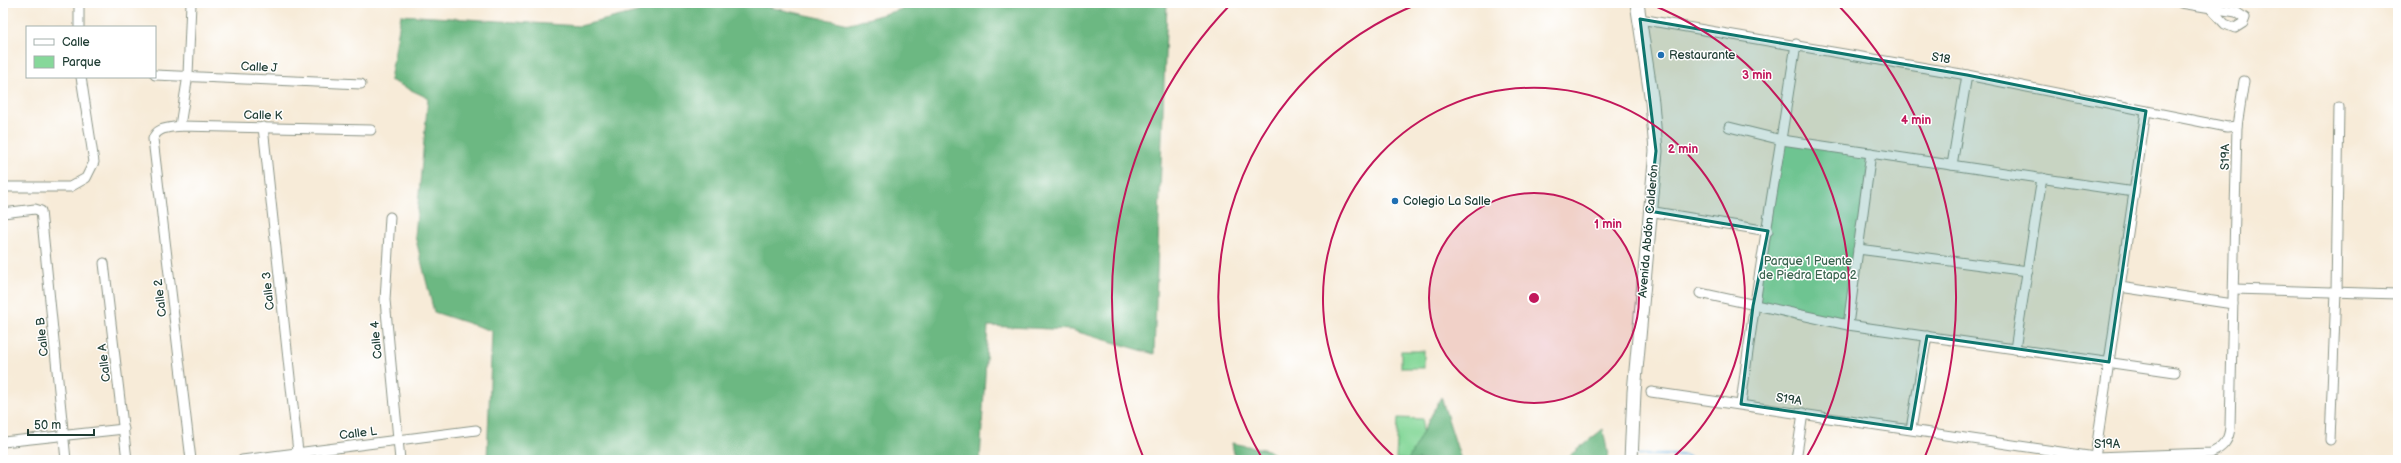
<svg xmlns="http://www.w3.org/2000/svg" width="2401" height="463" font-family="'Balsamiq Sans',sans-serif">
  <rect width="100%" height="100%" fill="#fff"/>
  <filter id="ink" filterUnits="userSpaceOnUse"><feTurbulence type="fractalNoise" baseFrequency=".025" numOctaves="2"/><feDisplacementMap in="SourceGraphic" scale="8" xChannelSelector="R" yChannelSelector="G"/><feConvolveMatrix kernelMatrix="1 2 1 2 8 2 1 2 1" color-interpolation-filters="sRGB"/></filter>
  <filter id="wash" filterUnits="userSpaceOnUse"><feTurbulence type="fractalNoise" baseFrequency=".012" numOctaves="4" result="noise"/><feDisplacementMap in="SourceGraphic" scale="16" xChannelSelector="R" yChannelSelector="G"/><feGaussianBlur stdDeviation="0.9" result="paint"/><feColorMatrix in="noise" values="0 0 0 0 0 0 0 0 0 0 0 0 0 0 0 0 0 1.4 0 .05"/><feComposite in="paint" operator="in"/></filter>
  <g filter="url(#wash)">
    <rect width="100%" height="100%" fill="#f7ebd8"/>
    <!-- green -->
    <g fill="#86d89a" stroke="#528a67">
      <polygon points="1782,140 1871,153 1848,325 1753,306"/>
      <rect x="1401" y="351" width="23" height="17"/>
      <polygon points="1398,418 1423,419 1421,460 1396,459"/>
    </g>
    <!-- forest -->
    <g fill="#6cb882" stroke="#467a5b">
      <polygon points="923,3 1167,3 1154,354 1071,330 988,326 980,460 487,460 492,331 434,312 415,236 428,98 390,80 401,15 580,26 661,6 755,4 849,24"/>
      <polygon points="1441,397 1461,460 1408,460"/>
      <polygon points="1603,429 1609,460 1564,460"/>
      <polygon points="1232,443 1268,450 1284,460 1235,460"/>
    </g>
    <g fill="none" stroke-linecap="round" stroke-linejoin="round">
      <!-- stream -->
      <polyline stroke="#69b4e2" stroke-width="2.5" points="1638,455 1685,455 1695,460"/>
    </g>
  </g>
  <g filter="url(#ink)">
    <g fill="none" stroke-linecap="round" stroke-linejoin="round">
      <defs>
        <g id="street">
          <polyline points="79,3 79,27"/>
          <polyline points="2181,3 2236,12 2245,18 2243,23 2235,28 2225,24 2210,8"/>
          <polyline points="1640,19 1967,75 2227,127 2237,126"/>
          <polyline points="155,75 361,84"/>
          <polyline points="180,126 188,75 191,3"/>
          <polyline points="263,127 298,452"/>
          <polyline points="1729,127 1782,140 2134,192"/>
          <polyline points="1952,165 1967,75"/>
          <polyline points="3,187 70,187 86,178 94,162 81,77"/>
          <polyline points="1649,211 1768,231"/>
          <polyline points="3,213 35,209 41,211 66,460"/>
          <polyline points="390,217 385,300 400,460"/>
          <polyline points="1858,249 2028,271"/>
          <polyline points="104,263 127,460"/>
          <polyline points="2120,287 2233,304"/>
          <polyline points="2234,289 2398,294"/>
          <polyline points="1700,293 1848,325 2175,372"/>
          <polyline points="1848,325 1871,153"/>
          <polyline points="2015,349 2042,178"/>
          <path d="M1651,392L2095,457L2211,453C2224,447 2229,440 2230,427L2237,126L2244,81"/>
          <path d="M1741,404C1756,283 1778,164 1796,44"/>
          <polyline points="1911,429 1927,336"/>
          <polyline points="2330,440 2336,292 2339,107"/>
          <polyline points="3,442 124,429"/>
          <polyline points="2095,457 2146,111"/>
          <path d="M191,460L153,139C157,127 169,128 180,126L371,130"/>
          <polyline points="242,460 476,430"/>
          <polyline points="1796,460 1803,413"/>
        </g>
        <polyline id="secondary" points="1631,460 1634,392 1656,151 1652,102 1637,3"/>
      </defs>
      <!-- street casing -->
      <use href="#street" stroke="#8b9486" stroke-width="11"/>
      <!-- secondary casing -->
      <use href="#secondary" stroke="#8b9486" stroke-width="15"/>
      <!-- street -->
      <use href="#street" stroke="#fff" stroke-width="9"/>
      <!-- secondary -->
      <use href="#secondary" stroke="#fff" stroke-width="13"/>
    </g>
  </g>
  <!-- marked area -->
  <path fill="#0f766e" fill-opacity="0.2" stroke="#0f766e" stroke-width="3" stroke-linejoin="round" d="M1640,19L1967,75L2146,111L2109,362L1927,336L1911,429L1741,404L1753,306L1768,231L1649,211L1656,151Z"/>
  <!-- distance rings -->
  <circle cx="1534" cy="298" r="105" fill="#c2185b" fill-opacity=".12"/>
  <g fill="none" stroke="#c2185b" stroke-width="2">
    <circle cx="1534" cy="298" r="105"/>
    <path d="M1398 460A211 211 0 1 1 1670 460"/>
    <path d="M1262 458A316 316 0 0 1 1418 4M1650 4A316 316 0 0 1 1806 458"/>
    <path d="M1144 459A422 422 0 0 1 1230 5M1838 5A422 422 0 0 1 1924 459"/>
  </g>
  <!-- markers -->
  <g fill="#1f6fb2" stroke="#fff" stroke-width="1.5">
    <circle cx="1661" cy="55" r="4"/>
    <circle cx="1395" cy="201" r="4"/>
  </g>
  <g text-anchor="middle" stroke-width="3" stroke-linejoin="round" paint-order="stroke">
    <!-- poi labels -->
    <g font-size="12" fill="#1f3d34" stroke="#fff" text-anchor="start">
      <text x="1669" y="59">Restaurante</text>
      <text x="1403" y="205">Colegio La Salle</text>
    </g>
    <!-- street labels -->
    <g font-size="12" fill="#1f3d34" stroke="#fff">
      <text transform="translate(1941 58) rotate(10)" y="4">S18</text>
      <text transform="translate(259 67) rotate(3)" y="4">Calle J</text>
      <text transform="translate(263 115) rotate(1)" y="4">Calle K</text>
      <text transform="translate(2225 157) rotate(-89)" y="4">S19A</text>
      <text transform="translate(1648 231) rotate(-85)" y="4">Avenida Abdón Calderón</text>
      <text transform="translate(268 291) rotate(-96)" y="4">Calle 3</text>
      <text transform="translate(160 298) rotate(-97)" y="4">Calle 2</text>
      <text transform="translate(42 337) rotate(-96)" y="4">Calle B</text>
      <text transform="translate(376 340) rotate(-95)" y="4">Calle 4</text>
      <text transform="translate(104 363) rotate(-97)" y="4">Calle A</text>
      <text transform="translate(1789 399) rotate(9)" y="4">S19A</text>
      <text transform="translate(358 433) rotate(-7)" y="4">Calle L</text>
      <text x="2107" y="448">S19A</text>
    </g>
    <!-- park labels -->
    <g font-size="12" fill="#39644e" stroke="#fff">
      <text x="1808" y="265">Parque 1 Puente<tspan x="1808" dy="14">de Piedra Etapa 2</tspan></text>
    </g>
  </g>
  <circle cx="1534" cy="298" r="6" fill="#c2185b" stroke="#fff" stroke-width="2"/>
  <g font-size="12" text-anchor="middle" font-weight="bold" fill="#c2185b" stroke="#fff" stroke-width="3" stroke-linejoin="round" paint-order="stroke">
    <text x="1757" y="79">3 min</text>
    <text x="1916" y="124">4 min</text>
    <text x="1683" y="153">2 min</text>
    <text x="1608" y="228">1 min</text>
  </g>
  <!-- margin -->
  <rect width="2401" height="463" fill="none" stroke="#fff" stroke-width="16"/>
  <!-- legend -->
  <rect x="26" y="26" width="130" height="52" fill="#ffffff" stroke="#a5b1ae"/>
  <rect x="34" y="39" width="20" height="6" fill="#ffffff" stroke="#a5b1ae"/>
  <text x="62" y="46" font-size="12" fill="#1f3d34">Calle</text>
  <rect x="34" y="56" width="20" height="12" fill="#86d89a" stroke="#a5b1ae"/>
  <text x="62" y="66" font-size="12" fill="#1f3d34">Parque</text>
  <!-- scale -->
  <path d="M28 429v6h66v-6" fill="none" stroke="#1f3d34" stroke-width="2"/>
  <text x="34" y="429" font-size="12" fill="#1f3d34" stroke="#ffffff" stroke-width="3" paint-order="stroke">50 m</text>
</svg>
